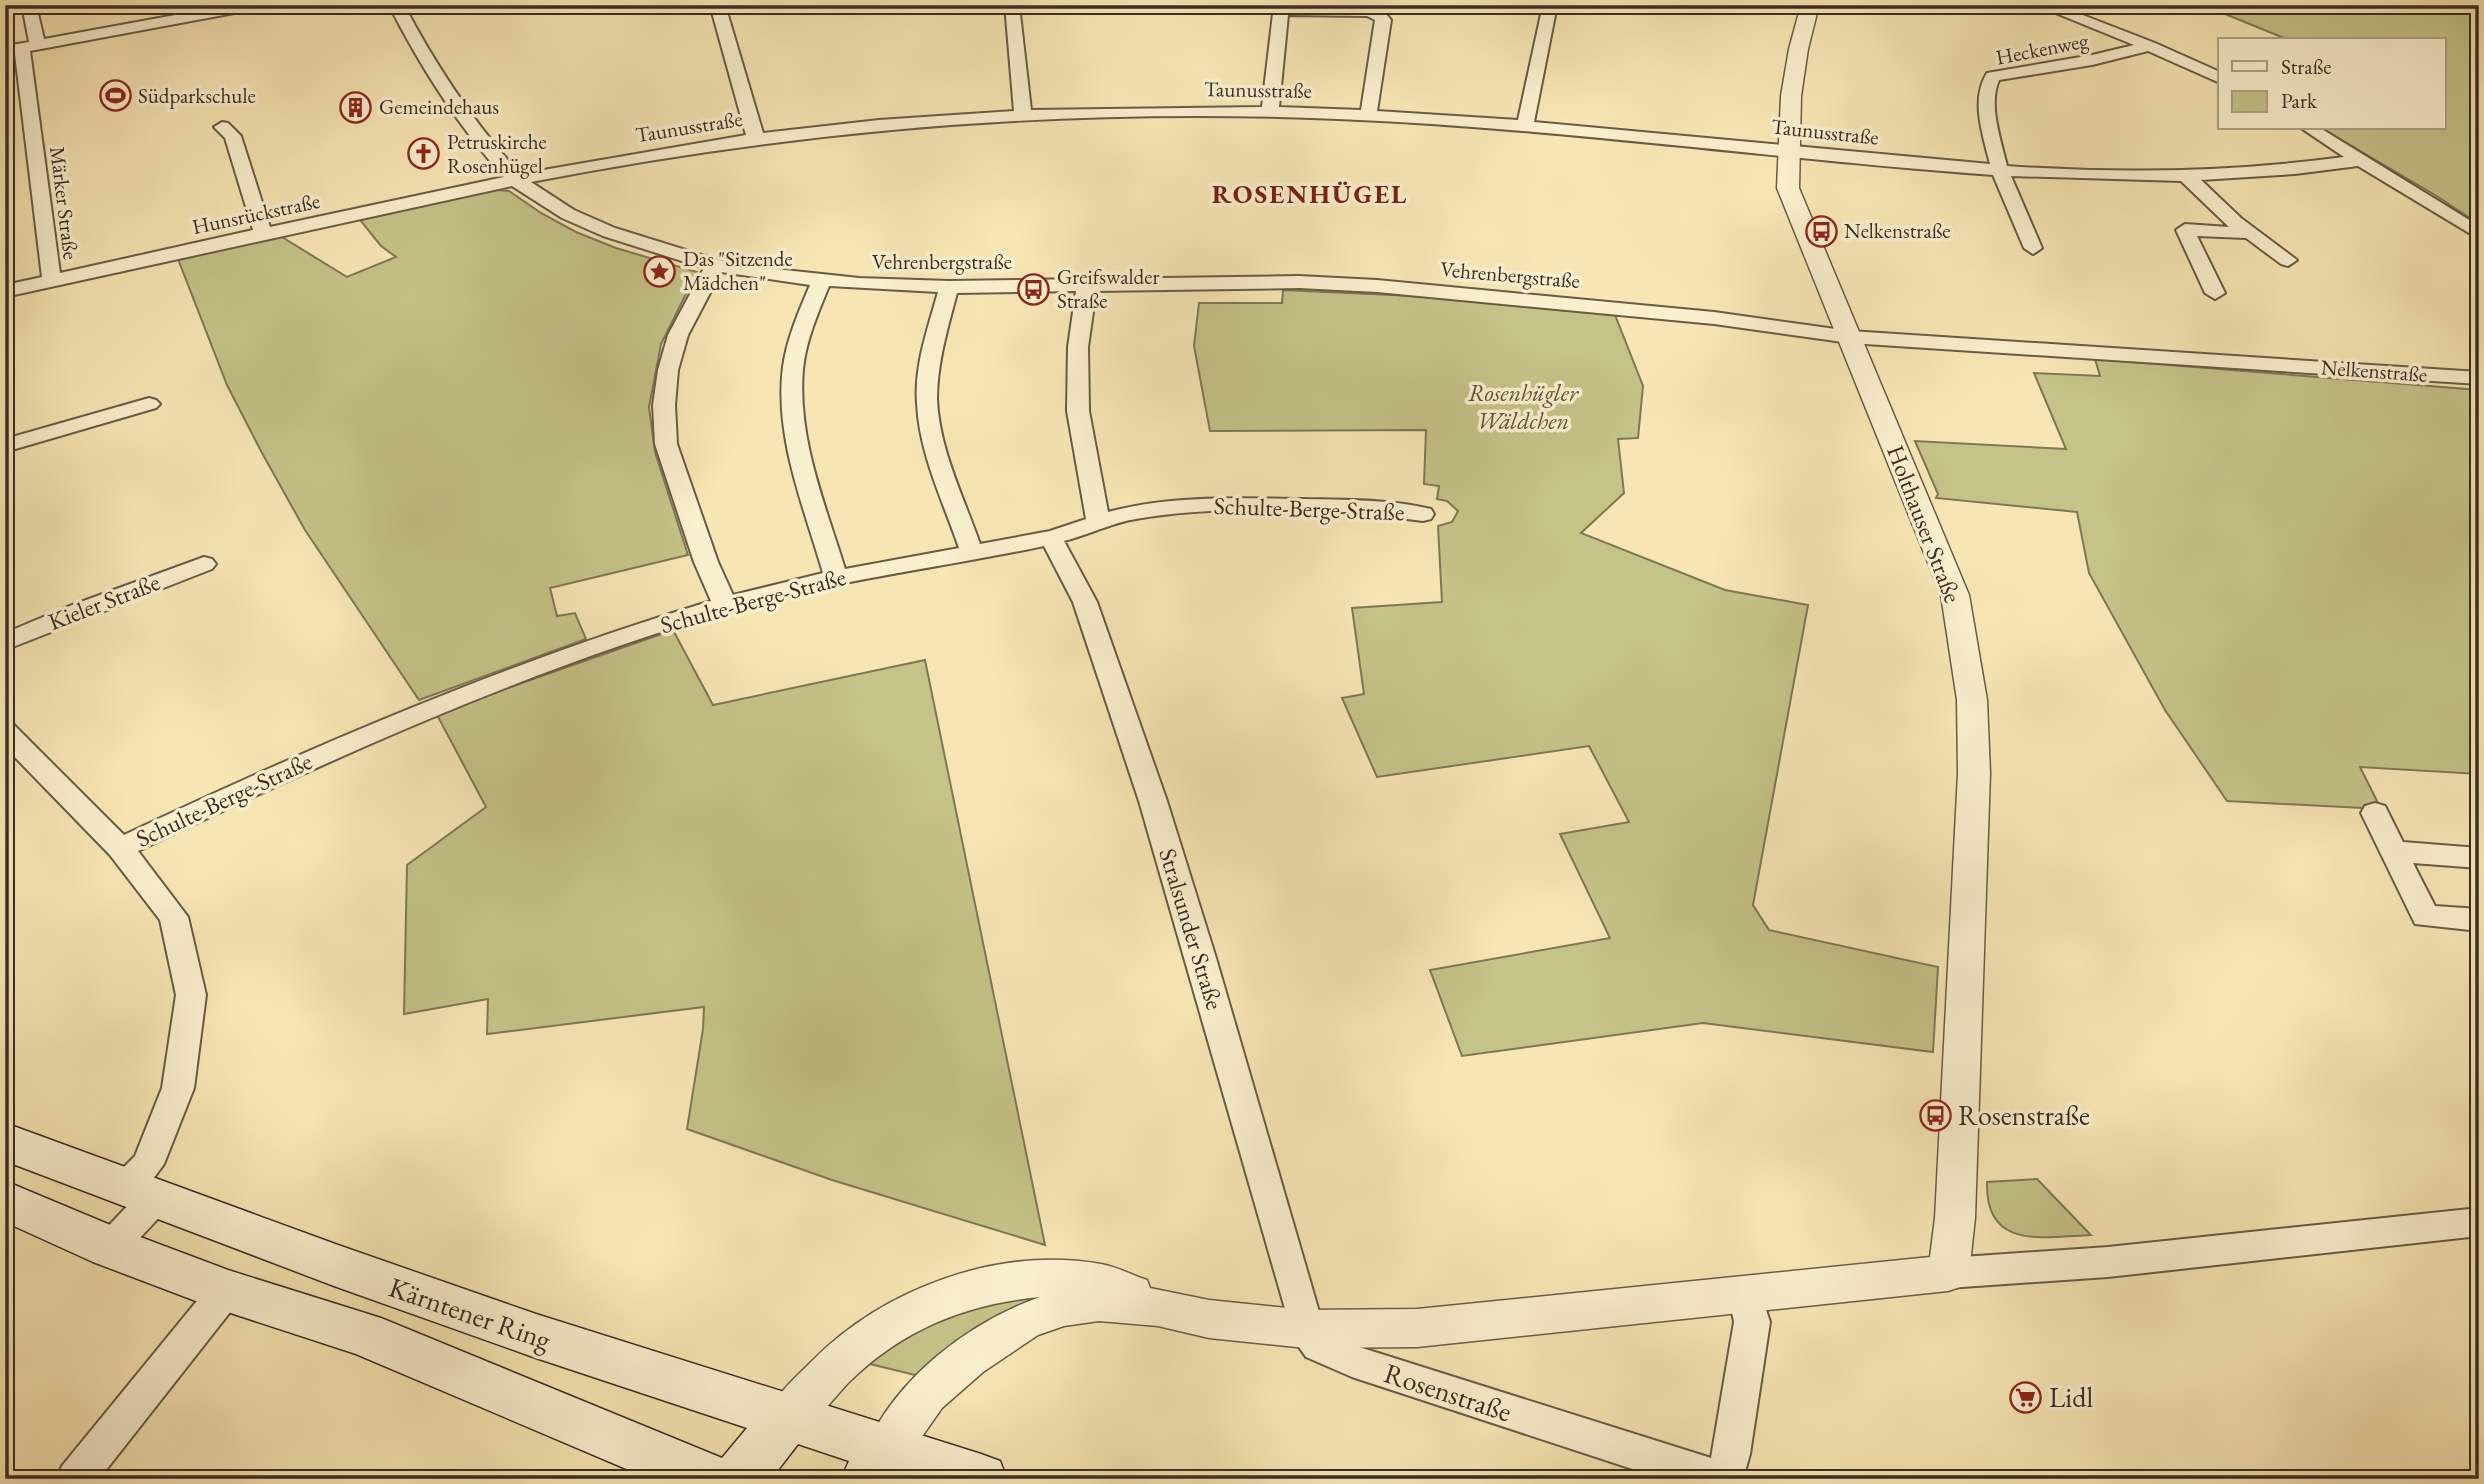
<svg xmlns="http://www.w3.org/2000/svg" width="2484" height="1484" font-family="'EB Garamond',serif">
  <rect width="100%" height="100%" fill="#f7e6b4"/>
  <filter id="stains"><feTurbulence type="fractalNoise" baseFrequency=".00286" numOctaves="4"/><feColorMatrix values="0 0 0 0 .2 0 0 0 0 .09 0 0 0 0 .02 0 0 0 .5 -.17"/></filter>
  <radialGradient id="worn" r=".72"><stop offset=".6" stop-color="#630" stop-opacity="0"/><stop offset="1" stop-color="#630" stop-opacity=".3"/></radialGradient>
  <!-- green -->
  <g fill="#c4c388" stroke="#7e7855" stroke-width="2">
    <polygon points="2203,5 2479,5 2479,224 2435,195 2321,128 2444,128 2444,40 2289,40"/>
    <polygon points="496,190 509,191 541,213 576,232 616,248 697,272 661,344 649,407 655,452 688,555 550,588 557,616 575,613 586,639 419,700 305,530 262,453 227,385 178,259 282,237 347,277 396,257 381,246 360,220"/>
    <polygon points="1283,290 1413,296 1615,315 1643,386 1638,438 1618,439 1624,493 1581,533 1725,590 1808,605 1753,905 1769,930 1938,967 1933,1052 1703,1023 1462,1056 1430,970 1610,938 1560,834 1629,822 1589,746 1377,777 1342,698 1364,694 1352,608 1442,602 1438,526 1452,522 1458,511 1447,501 1437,499 1439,486 1424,484 1426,430 1210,431 1194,346 1199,303 1282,303"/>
    <polygon points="2095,359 2479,390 2479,774 2360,767 2381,809 2227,801 2165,710 2089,573 2077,512 1936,498 1938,494 1915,441 2066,449 2034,373 2100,376"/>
    <polygon points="673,630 713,705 925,660 1045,1245 832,1180 687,1129 703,1029 704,1007 487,1034 488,999 404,1014 407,865 486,807 436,713"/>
    <path d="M2037,1179L2086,1230L2091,1235C2042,1237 1985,1250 1987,1182Z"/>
    <polygon points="1057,1289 919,1376 866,1363 939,1313"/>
  </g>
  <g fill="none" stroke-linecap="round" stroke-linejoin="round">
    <defs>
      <g id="minor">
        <path d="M22,5H36L44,39L230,5H263L256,9L30,51L60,273L253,230L225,138L214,127L222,122L228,123L241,136L270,227L504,177C458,126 420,66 389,5H404C436,66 474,123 520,174L746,135L710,5H725L763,133L879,120L1014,111L1005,5H1019L1031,110L1262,107L1274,5C1294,5 1368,3 1384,12C1386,13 1389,18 1391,20L1377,111L1518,120L1543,5H1557L1534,122L1990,164C1983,135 1970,100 1987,73L2092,55L2134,45L2036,5H2057L2155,43L2220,72V83L2148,51L2092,65L1999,80C1988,105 2001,140 2007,166C2120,174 2232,172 2344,157L2301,128H2320L2479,226V239L2358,166L2295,174L2201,180L2241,218L2297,260L2288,266L2281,264L2246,238L2197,236L2225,293L2215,299L2205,293L2176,230L2185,224L2229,227L2181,181L2011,176L2042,248L2033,254L2024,248L1993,175C1775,159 1557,128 1338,119C1067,107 797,130 531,182L574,210L615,228L718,260L766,268L859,278L949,281L1299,276L1377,280L1714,312L1850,331L2479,372V384L1850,343L1714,324L1377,292L1299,288L1096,291L1088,347L1089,411L1108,512C1170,495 1238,498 1302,499C1344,500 1390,499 1431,509L1434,514L1431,519L1423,521C1338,509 1220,504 1136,519C1111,523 1088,535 1064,541L1097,602L1167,801L1216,958L1322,1322L1332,1335L1359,1347L1711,1458L1734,1322L1729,1296L1734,1285L1746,1281L1758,1285L1770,1322L1750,1454L1743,1479H1663L1352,1377L1306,1357L1294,1340L1139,801L1073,602L1044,546C940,568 834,580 732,610C526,670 331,759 138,851L188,917L206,995L194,1088L164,1164L147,1187L156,1184L168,1188L173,1198L168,1208L122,1257L110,1262L98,1257L93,1247L98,1237L134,1199L125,1202L113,1198L108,1188L113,1178L135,1156L162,1088L176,995L160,920L110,855L5,747V722L14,725L124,835C315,745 509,662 711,601L694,562L655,444L653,405L658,370L668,335L704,268L603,236L562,218L512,186L5,297V285L42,277L15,54L5,56V46L29,42ZM1288,15L1367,16L1375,20L1361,110L1279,107ZM721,272L810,285C799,311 787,338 783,367C774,437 804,507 823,573L733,595L718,562L677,444L675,405L678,370L688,335ZM829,286L938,292C928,328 914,366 917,403C919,453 943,501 959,548L845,569C825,504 797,438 803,369C806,340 818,313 829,286ZM1076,291L1068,347L1067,411L1086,519L1050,531L980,544C964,498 939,449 937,399C937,363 948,327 957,293Z"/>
        <polygon points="149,398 156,400 160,404 156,408 5,452 5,439"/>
        <polygon points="204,557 212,559 216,564 212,569 5,650 5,633 67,607"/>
        <polygon points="2375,803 2385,806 2403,842 2479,848 2479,868 2413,863 2435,906 2479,909 2479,931 2415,924 2361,813 2365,806"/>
        <polygon points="2479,1208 2479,1236 2108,1277 1948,1288 1936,1284 1931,1273 1936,1262 1948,1258 2108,1247"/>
        <polygon points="226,1276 238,1280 243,1291 238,1302 99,1479 56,1479 62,1466 214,1280"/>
      </g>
      <path id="tertiary" d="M1801,5H1819L1808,49L1801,96L1799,188L1969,595L1987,700L1990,773L1975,1218L1969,1273L1963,1286L1948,1291L1417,1347L1306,1348L1209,1338L1158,1326L1099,1321L1064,1326L1038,1335L983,1372L942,1408L903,1464L887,1470L871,1464L865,1449C896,1378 969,1322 1040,1297C966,1304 903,1329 849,1382C830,1402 813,1428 787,1439L771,1433L765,1418C775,1395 795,1378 812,1361C884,1288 999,1246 1101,1264C1117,1267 1132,1275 1147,1280L1150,1288L1209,1300L1306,1310L1417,1309L1930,1257L1935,1218L1958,773L1957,700L1941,595L1777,188L1781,96L1789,49Z"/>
      <polygon id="secondary" points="5,1123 338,1245 536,1314 981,1454 1000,1461 1007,1479 841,1479 849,1461 798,1444 771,1479 650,1479 356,1354 209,1306 93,1262 5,1222 5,1181 127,1232 228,1270 381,1318 722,1458 747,1428 536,1358 334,1286 5,1161"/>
    </defs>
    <!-- minor casing -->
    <use href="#minor" stroke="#685c46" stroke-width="4"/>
    <!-- tertiary casing -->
    <use href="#tertiary" stroke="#685c46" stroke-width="3"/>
    <!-- secondary casing -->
    <use href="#secondary" stroke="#392e22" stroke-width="3"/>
    <!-- minor -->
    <use href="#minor" fill="#faefce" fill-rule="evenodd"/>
    <!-- tertiary -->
    <use href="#tertiary" fill="#faefce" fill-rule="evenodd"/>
    <!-- secondary -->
    <use href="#secondary" fill="#faefce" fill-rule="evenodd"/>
  </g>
  <!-- icons -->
  <defs>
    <symbol id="stadium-ring" viewBox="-11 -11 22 22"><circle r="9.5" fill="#faefce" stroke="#8f2418" stroke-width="1.5"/><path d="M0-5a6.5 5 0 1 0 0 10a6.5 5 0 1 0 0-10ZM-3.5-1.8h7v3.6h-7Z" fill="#8f2418"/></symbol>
    <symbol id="building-ring" viewBox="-11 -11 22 22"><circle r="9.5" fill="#faefce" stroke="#8f2418" stroke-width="1.5"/><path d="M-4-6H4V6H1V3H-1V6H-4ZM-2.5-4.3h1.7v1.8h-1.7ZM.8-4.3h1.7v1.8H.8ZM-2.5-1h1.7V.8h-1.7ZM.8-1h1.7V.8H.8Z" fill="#8f2418"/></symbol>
    <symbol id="church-ring" viewBox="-11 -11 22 22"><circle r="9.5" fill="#faefce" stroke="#8f2418" stroke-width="1.5"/><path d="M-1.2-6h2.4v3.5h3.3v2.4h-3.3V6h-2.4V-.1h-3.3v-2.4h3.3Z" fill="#8f2418"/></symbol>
    <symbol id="bus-ring" viewBox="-11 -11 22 22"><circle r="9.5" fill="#faefce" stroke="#8f2418" stroke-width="1.5"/><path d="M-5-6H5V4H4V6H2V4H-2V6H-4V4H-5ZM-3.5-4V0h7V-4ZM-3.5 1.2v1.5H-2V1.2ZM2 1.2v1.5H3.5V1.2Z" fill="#8f2418"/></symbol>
    <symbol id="sight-ring" viewBox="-11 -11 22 22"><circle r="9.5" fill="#faefce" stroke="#8f2418" stroke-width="1.5"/><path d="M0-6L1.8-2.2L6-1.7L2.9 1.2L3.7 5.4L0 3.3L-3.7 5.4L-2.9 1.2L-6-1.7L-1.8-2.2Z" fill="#8f2418"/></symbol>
    <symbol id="supermarket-ring" viewBox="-11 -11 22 22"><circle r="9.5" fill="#faefce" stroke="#8f2418" stroke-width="1.5"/><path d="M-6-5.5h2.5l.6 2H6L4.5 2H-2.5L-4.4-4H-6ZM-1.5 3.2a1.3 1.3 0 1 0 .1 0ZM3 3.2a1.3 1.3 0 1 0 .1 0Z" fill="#8f2418"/></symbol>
  </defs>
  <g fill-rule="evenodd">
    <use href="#stadium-ring" x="98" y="78" width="35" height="35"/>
    <use href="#building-ring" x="338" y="90" width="35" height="35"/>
    <use href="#church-ring" x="406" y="136" width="35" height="35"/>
    <use href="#bus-ring" x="1804" y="214" width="35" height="35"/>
    <use href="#sight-ring" x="642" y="254" width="35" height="35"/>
    <use href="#bus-ring" x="1016" y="272" width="35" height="35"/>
    <use href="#bus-ring" x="1918" y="1098" width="35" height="35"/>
    <use href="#supermarket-ring" x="2008" y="1380" width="35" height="35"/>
  </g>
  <g text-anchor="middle" stroke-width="7" stroke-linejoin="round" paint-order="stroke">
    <!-- far-street labels -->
    <g font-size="21" fill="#392e22" stroke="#faefce">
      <text transform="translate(2042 49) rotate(-11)" y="7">Heckenweg</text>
      <text transform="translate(1258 90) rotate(1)" y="7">Taunusstraße</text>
      <text transform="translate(689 127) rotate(-9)" y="7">Taunusstraße</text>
      <text transform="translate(1825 132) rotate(6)" y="7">Taunusstraße</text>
      <text transform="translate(64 203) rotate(83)" y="7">Märker Straße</text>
      <text transform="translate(256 214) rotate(-12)" y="7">Hunsrückstraße</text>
      <text x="942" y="269">Vehrenbergstraße</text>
      <text transform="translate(1510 275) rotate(5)" y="7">Vehrenbergstraße</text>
      <text transform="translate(2374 371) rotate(4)" y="7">Nelkenstraße</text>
    </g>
    <!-- far-poi labels -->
    <g font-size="21" fill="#392e22" stroke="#faefce" text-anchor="start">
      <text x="138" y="103">Südparkschule</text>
      <text x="379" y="114">Gemeindehaus</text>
      <text x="447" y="149">Petruskirche<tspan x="447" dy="24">Rosenhügel</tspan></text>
      <text x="1844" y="238">Nelkenstraße</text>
      <text x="683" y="266">Das "Sitzende<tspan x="683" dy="24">Mädchen"</tspan></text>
      <text x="1057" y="284">Greifswalder<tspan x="1057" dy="24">Straße</tspan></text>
    </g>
    <!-- park labels -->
    <g font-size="24" font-style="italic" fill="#5c533c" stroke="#faefce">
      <text x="1523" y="401">Rosenhügler<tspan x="1523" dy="28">Wäldchen</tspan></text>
    </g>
    <!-- street labels -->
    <g font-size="24" fill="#392e22" stroke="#faefce">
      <text transform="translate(1309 509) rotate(2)" y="8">Schulte-Berge-Straße</text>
      <text transform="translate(1924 524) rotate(69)" y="8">Holthauser Straße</text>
      <text transform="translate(753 601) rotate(-15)" y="8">Schulte-Berge-Straße</text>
      <text transform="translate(104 602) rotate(-21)" y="8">Kieler Straße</text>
      <text transform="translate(224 800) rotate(-25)" y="8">Schulte-Berge-Straße</text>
      <text transform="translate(1191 929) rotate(73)" y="8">Stralsunder Straße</text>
    </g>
    <!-- far-district labels -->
    <g font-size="26" font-weight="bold" letter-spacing="2" fill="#7a1f14" stroke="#faefce">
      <text x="1310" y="203">ROSENHÜGEL</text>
    </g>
    <!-- near-poi labels -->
    <g font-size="28" fill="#392e22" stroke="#faefce" text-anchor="start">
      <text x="1958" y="1125">Rosenstraße</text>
      <text x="2049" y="1407">Lidl</text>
    </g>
    <!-- near-street labels -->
    <g font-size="28" fill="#392e22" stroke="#faefce">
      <text transform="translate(470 1313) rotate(19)" y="10">Kärntener Ring</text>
      <text transform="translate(1448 1392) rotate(18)" y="10">Rosenstraße</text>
    </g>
  </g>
  <!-- margin -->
  <rect width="2484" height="1484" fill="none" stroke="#f7e6b4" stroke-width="28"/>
  <rect x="7" y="7" width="2470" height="1470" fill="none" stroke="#392e22" stroke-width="3.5"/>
  <rect x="14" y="14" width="2456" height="1456" fill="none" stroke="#392e22" stroke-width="2"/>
  <!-- legend -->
  <rect x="2218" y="38" width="228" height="91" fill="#faefce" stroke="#ada289" stroke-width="2"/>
  <rect x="2232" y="61" width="35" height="10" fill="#faefce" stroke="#ada289" stroke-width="2"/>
  <text x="2281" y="74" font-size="21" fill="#392e22">Straße</text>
  <rect x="2232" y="91" width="35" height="21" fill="#c4c388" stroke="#ada289" stroke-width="2"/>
  <text x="2281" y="108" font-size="21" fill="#392e22">Park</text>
  <rect width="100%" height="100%" filter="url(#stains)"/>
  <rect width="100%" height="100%" fill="url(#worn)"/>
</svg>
